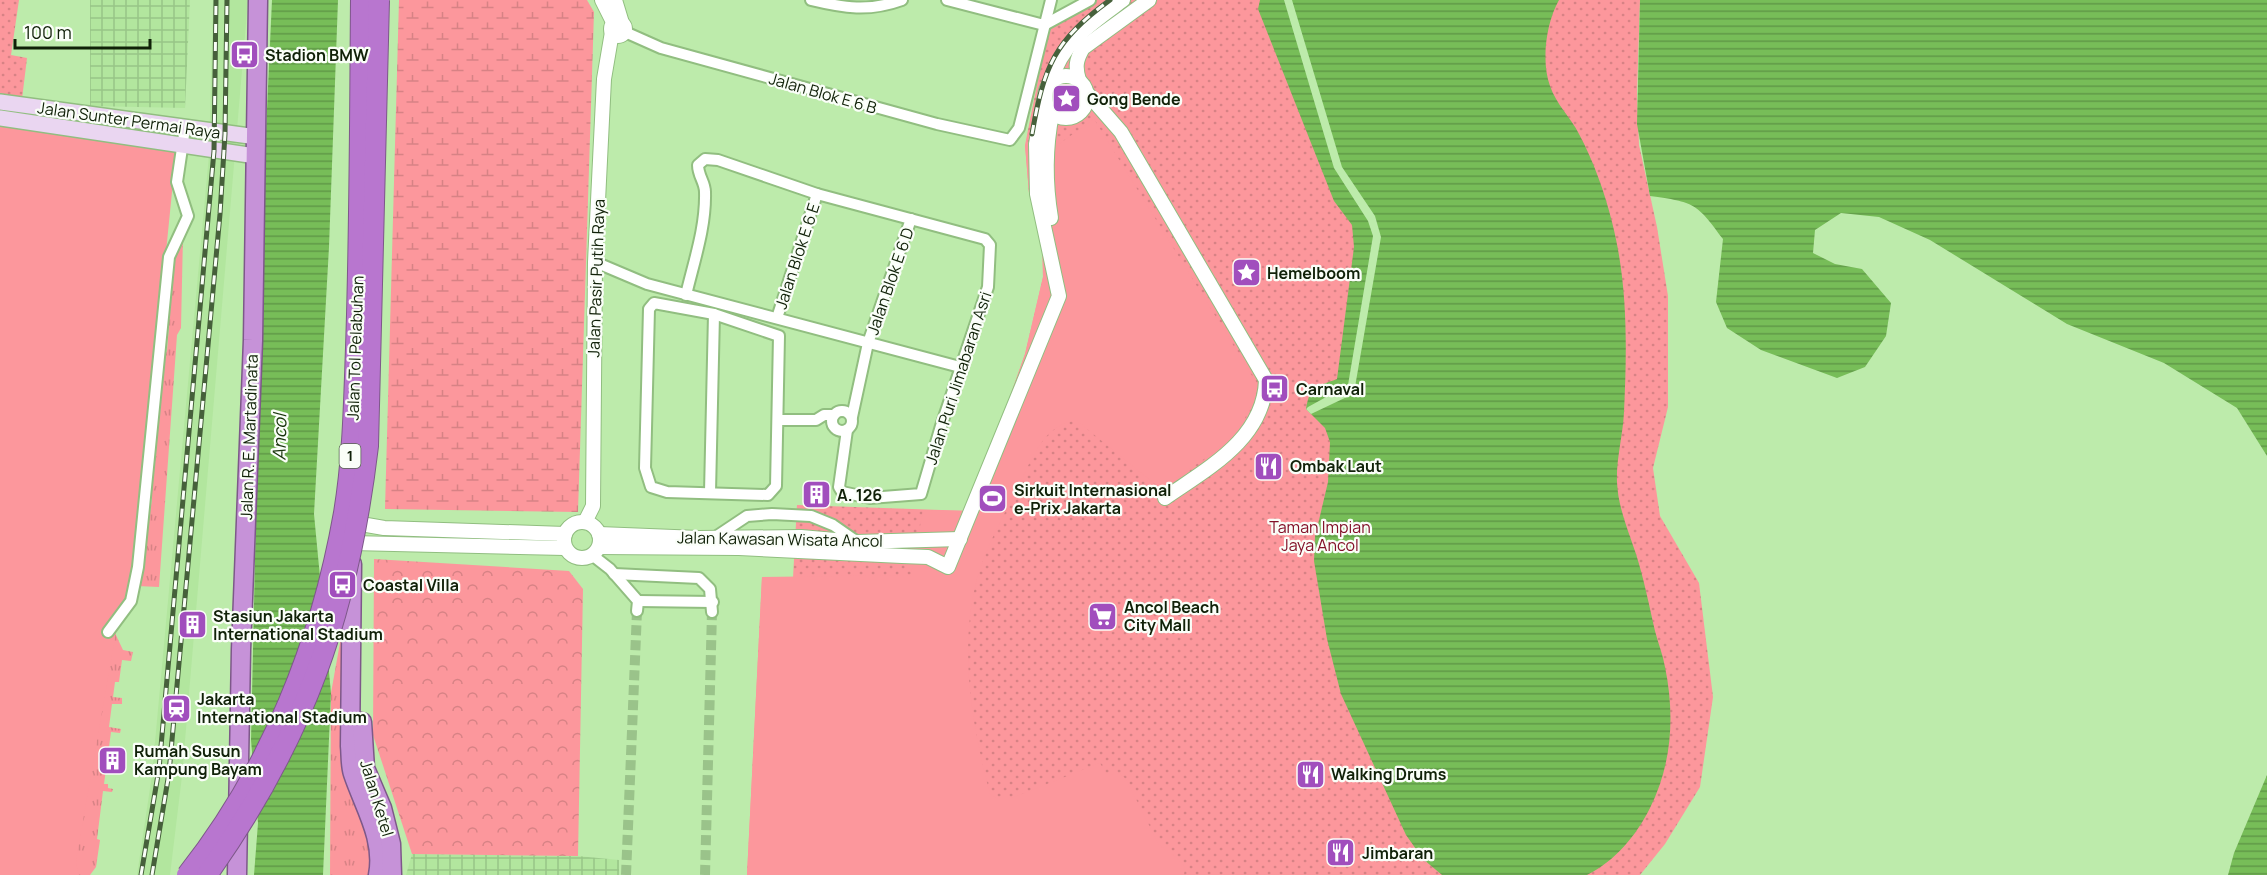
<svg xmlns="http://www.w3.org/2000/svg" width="2267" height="875" font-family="Manrope,sans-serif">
  <defs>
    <pattern id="industrial-grid" width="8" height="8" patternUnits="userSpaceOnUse" patternTransform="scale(1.5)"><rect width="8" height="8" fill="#b2e69e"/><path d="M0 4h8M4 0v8" fill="none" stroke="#98c587"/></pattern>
    <pattern id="grass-tufts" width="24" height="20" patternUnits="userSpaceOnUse" patternTransform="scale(1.5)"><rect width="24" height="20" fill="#fc979c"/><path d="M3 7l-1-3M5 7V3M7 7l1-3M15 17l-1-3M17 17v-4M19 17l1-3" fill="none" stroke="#d78285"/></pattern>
    <pattern id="forest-crowns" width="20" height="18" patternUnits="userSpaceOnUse" patternTransform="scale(1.5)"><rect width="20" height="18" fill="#fc979c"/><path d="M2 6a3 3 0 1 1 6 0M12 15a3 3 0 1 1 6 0" fill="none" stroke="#d78285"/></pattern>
    <pattern id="wetland-marsh" width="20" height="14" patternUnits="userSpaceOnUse" patternTransform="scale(1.5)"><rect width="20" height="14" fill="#fc979c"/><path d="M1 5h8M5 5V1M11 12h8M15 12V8" fill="none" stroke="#d78285"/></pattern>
    <pattern id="park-dots" width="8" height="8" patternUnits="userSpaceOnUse" patternTransform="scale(1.5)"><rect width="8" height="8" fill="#fc979c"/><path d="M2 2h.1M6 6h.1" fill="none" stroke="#d78285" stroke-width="1.8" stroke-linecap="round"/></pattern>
    <pattern id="water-rules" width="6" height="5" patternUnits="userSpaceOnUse" patternTransform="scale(1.5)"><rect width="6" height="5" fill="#77bd58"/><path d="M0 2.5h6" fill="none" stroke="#609947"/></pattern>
  </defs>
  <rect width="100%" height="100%" fill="#bdebab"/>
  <!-- built -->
  <polygon fill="#b2e69e" points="213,0 248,0 182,776 170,875 137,875 152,775 209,155"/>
  <!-- industrial -->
  <g fill="url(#industrial-grid)">
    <polygon points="90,0 190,0 185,108 90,106"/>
    <polygon points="412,854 578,856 619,860 619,875 406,875"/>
  </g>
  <!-- grass -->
  <g fill="url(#grass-tufts)">
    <polygon points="183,236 181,328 177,335 159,587 137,586 152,500 149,490 162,357 167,351 169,326 165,322 170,258"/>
    <polygon points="343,626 373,851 370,875 330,875 331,693"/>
    <polygon points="114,631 123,650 133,652 131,661 122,660 119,682 115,682 113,697 122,698 122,704 112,704 109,727 121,729 120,733 111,732 104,784 108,784 108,788 113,789 112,792 103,791 97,839 100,840 96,867 90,875 61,875"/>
  </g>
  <!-- forest -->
  <polygon fill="url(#forest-crowns)" points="374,559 569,571 583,589 578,856 412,854 373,735"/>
  <!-- wetland -->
  <polygon fill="url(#wetland-marsh)" points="399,0 587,0 594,12 578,512 385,509"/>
  <!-- park -->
  <g fill="url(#park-dots)">
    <polygon points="0,0 19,0 11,55 27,58 22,99 0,95"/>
    <polygon points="1091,0 1640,0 1637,93 1639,145 1657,227 1668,296 1668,407 1653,468 1660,516 1699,583 1713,697 1700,787 1665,844 1640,875 747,875 762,577 793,578 797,505 970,511 1025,354 1043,277 1042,228 1029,193 1025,145 1048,30"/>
  </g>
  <!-- pitch -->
  <g fill="#fc979c">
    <path d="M1094,119L1259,387L1237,436L1161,489L1076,420C1044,426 1034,454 1021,481C1009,505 995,530 985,555C955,631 970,718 990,794L998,799H1009L1100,763L1107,775L1119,773L1126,779L1159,845L1176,857L1185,867L1184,875H747L762,577L911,575L923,510L969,511L1025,354L1043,277L1042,228L1029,193L1025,145L1059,144Z"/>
    <polygon points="0,126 176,152 139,522 127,598 116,632 77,855 76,864 79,875 0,875"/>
  </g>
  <!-- water -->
  <g fill="url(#water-rules)">
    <polygon points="272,0 338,0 329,247 314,514 331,693 323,875 254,875 258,823 251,740 263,197"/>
    <path d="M1260,0H1559C1546,23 1541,61 1550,86C1556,104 1571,118 1579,134C1593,160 1605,193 1612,222C1628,284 1627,348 1624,412C1623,435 1616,459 1617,482C1618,507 1628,530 1636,554C1644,579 1649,605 1655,631C1658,643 1663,655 1665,667C1675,715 1672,764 1650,808C1636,836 1615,861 1587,875H1442L1423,859L1406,835L1341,694L1327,639L1314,561L1315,537L1328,482L1330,442L1325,428L1306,409C1310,385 1316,387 1337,379L1354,247L1352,225L1334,201L1258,9Z"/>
    <path d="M1640,0H2267V456L2237,408L2164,363L2067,324L1930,240L1879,217L1841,213L1815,230L1813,253L1835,264L1862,269L1891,303L1886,336L1865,367L1837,378L1761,350L1727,328L1716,302L1723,239C1697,203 1694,202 1650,196L1637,124Z"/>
    <polygon points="2267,775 2267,875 2228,875 2234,853"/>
  </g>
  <!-- pier -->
  <polygon fill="#bdebab" points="1284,0 1292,0 1342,167 1375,216 1381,237 1355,387 1349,396 1311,414 1306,409 1308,407 1348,385 1373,236 1368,221 1334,168"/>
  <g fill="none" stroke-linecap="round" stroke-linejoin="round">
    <!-- minor-tunnel -->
    <g stroke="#9ac38a" stroke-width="10" stroke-dasharray="10 5" stroke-linecap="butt">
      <polyline points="626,875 637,611"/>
      <polyline points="705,875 712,612"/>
    </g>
    <defs>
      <g id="minor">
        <path d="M811,0C844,8 869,12 902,0"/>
        <polyline points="947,0 1044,25 1090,0"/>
        <polyline points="625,32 661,48 937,124 1010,140 1019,128 1051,0"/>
        <polyline points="595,262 647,284 960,367"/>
        <path d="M686,295C694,261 706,227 705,192C705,182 698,176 698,165L705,159L718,160L817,194L985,239L990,245L988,287L941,426L921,494L870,498L842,492L839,487L847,430"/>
        <polygon points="654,303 714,314 779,336 776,486 768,495 667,492 651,487 645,468 649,309"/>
        <polyline points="777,318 817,194"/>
        <circle cx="842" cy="421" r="10"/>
        <polyline points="852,417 868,343 911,219"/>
        <polyline points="779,420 816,420 824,415 834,415"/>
        <polyline points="710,492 714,314"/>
        <polyline points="714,538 747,516 772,514 811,516 833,525 856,541"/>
        <polyline points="592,555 610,569 638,601 637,611"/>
        <polyline points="614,574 699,578 710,589 712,612"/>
        <polyline points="638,601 713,602"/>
        <polyline points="108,632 131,601 138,567 169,257 188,216 177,182 185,128"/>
      </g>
      <g id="tertiary">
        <polyline points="602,0 614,24"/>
        <polyline points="615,0 622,23"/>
        <circle cx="618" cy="29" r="7"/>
        <circle cx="1066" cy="97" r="21"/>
        <path d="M1079,80C1075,67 1076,60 1083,48L1149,0"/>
        <path d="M1051,81C1062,42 1092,23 1123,0"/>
        <path d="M1087,93L1121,132L1266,380C1264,439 1208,468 1165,498"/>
        <path d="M1051,218C1045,182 1045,149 1052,114"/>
        <circle cx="582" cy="540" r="18"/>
        <polyline points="585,522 593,506 595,262 604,79 612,32"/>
        <polyline points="353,526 361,524 384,528 565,534"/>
        <polyline points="599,534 699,538 801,537 857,542 960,539"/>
        <polyline points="352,543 565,548"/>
        <polyline points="599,547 739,548 902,556 928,557 948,567 1059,296 1037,194 1036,144 1044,100"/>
      </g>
      <g id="secondary">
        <polyline points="0,102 257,137"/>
        <polyline points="0,118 256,156"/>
      </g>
      <g id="trunk">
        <path d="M352,564L350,746C351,755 350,765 353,774C364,807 385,839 378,875"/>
        <polyline points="362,722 365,768 382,808 391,844 392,875"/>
        <polyline points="237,875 241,650 253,340 258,0"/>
      </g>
    </defs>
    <!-- minor casing -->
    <use href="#minor" stroke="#91be80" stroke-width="14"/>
    <!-- tertiary casing -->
    <use href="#tertiary" stroke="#91be80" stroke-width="16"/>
    <!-- secondary casing -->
    <use href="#secondary" stroke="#91be80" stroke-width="18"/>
    <!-- trunk casing -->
    <use href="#trunk" stroke="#7d5889" stroke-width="21"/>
    <!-- minor -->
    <use href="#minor" stroke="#fff" stroke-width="10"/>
    <!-- tertiary -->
    <use href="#tertiary" stroke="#fff" stroke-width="14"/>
    <!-- secondary -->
    <use href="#secondary" stroke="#ead6f1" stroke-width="15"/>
    <!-- trunk -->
    <use href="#trunk" stroke="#c692d8" stroke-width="18"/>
    <defs>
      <g id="rail">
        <path d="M1032,134C1044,66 1054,41 1110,0"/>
        <polyline points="141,875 159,769 214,151 216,0"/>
        <polyline points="152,875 169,773 220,214 225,134 227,0"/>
      </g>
    </defs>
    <!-- rail casing -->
    <use href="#rail" stroke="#46603b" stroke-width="5"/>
    <!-- rail -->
    <use href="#rail" stroke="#fafef8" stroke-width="3" stroke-dasharray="9" stroke-linecap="butt"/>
    <defs>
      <g id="motorway-bridge">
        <path d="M187,875C270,770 321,644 344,513C353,459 354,403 356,348C360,232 360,116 361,0"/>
        <path d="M207,875C305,737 348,614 368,446L379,0"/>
      </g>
    </defs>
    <!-- motorway-bridge casing -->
    <use href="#motorway-bridge" stroke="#7d5889" stroke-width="22" stroke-linecap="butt"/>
    <!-- motorway-bridge -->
    <use href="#motorway-bridge" stroke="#b876cf" stroke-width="20"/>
  </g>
  <!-- icons -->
  <defs>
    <symbol id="bus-square" viewBox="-11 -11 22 22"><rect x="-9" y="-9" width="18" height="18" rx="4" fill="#a14ebd" stroke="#fafef8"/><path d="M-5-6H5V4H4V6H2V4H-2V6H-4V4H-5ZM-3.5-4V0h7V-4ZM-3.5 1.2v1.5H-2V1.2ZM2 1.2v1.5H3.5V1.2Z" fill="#fff"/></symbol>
    <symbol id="sight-square" viewBox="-11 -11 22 22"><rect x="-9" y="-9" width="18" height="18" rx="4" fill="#a14ebd" stroke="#fafef8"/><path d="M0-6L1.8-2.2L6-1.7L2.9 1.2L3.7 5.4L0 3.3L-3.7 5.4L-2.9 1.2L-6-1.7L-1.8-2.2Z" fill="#fff"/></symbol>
    <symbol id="restaurant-square" viewBox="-11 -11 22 22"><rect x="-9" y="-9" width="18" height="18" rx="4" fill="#a14ebd" stroke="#fafef8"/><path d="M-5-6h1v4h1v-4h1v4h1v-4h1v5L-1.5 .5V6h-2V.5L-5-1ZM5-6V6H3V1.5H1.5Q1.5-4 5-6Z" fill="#fff"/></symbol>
    <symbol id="building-square" viewBox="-11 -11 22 22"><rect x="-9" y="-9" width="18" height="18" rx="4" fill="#a14ebd" stroke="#fafef8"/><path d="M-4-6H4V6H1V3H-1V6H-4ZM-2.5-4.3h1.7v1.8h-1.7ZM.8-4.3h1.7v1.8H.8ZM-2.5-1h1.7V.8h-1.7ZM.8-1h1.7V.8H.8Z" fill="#fff"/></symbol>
    <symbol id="stadium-square" viewBox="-11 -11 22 22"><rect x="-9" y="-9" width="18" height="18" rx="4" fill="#a14ebd" stroke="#fafef8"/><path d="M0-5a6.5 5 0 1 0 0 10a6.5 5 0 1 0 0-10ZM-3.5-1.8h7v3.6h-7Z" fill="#fff"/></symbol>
    <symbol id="supermarket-square" viewBox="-11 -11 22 22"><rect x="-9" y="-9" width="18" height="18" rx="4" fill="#a14ebd" stroke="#fafef8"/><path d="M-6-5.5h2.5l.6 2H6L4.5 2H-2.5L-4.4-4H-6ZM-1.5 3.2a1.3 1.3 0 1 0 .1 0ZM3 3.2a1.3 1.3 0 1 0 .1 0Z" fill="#fff"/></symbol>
    <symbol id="station-square" viewBox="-11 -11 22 22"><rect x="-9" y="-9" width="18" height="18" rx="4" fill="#a14ebd" stroke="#fafef8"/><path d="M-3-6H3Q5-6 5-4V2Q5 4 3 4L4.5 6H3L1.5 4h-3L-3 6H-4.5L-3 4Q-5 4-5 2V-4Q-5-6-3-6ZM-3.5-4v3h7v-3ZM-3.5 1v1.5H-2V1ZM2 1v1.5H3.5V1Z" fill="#fff"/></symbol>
  </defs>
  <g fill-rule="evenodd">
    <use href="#bus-square" x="228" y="38" width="33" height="33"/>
    <use href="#sight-square" x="1050" y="82" width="33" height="33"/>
    <use href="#sight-square" x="1230" y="256" width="33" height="33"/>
    <use href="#bus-square" x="1258" y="372" width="33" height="33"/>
    <use href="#restaurant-square" x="1252" y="450" width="33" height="33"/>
    <use href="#building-square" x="800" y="478" width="33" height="33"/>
    <use href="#stadium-square" x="976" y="482" width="33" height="33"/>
    <use href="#bus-square" x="326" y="568" width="33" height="33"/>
    <use href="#supermarket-square" x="1086" y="600" width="33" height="33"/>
    <use href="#building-square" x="176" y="608" width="33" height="33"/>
    <use href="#station-square" x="160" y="692" width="33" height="33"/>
    <use href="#building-square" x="96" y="744" width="33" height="33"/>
    <use href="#restaurant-square" x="1294" y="758" width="33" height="33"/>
    <use href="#restaurant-square" x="1324" y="836" width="33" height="33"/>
  </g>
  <g text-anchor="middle" stroke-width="4.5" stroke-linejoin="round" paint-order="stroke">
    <!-- shield labels -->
    <rect fill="#fafef8" stroke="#566350" stroke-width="1.5" x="339.5" y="444" width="21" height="24" rx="4.5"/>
    <g font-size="15" font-weight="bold" fill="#102108">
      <text x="350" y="461">1</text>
    </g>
    <!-- poi labels -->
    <g font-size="16" font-weight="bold" fill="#102108" stroke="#fafef8" text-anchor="start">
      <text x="265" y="61">Stadion BMW</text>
      <text x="1087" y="105">Gong Bende</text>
      <text x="1267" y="279">Hemelboom</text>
      <text x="1296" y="395">Carnaval</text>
      <text x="1290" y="472">Ombak Laut</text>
      <text x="1014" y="496">Sirkuit Internasional<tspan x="1014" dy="18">e-Prix Jakarta</tspan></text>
      <text x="837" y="501">A. 126</text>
      <text x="363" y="591">Coastal Villa</text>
      <text x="1124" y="613">Ancol Beach<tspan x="1124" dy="18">City Mall</tspan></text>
      <text x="213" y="622">Stasiun Jakarta<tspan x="213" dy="18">International Stadium</tspan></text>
      <text x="197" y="705">Jakarta<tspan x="197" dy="18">International Stadium</tspan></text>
      <text x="134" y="757">Rumah Susun<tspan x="134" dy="18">Kampung Bayam</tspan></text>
      <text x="1331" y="780">Walking Drums</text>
      <text x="1362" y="859">Jimbaran</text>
    </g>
    <!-- street labels -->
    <g font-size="16" fill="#102108" stroke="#fafef8">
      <text transform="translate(823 93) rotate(16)" y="6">Jalan Blok E 6 B</text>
      <text transform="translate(129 120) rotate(8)" y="6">Jalan Sunter Permai Raya</text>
      <text transform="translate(797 256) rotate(-72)" y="6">Jalan Blok E 6 E</text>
      <text transform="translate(596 278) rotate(-88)" y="6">Jalan Pasir Putih Raya</text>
      <text transform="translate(890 281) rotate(-71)" y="6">Jalan Blok E 6 D</text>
      <text transform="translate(355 348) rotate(-88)" y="6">Jalan Tol Pelabuhan</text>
      <text transform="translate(958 378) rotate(-72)" y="6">Jalan Puri Jimabaran Asri</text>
      <text transform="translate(249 437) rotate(-88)" y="6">Jalan R. E. Martadinata</text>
      <text transform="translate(780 539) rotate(1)" y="6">Jalan Kawasan Wisata Ancol</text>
      <text transform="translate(377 798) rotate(73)" y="6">Jalan Ketel</text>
    </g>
    <!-- park labels -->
    <g font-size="16" fill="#831028" stroke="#fafef8">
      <text x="1320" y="533">Taman Impian<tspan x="1320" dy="18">Jaya Ancol</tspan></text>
    </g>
    <!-- water labels -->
    <g font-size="18" font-style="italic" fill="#19350c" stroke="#fafef8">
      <text transform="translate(280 437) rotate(-89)" y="6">Ancol</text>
    </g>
  </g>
  <!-- scale -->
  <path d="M15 39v9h135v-9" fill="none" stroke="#102108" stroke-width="3"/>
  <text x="24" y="39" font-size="18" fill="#102108" stroke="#fafef8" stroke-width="4.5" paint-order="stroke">100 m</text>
</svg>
